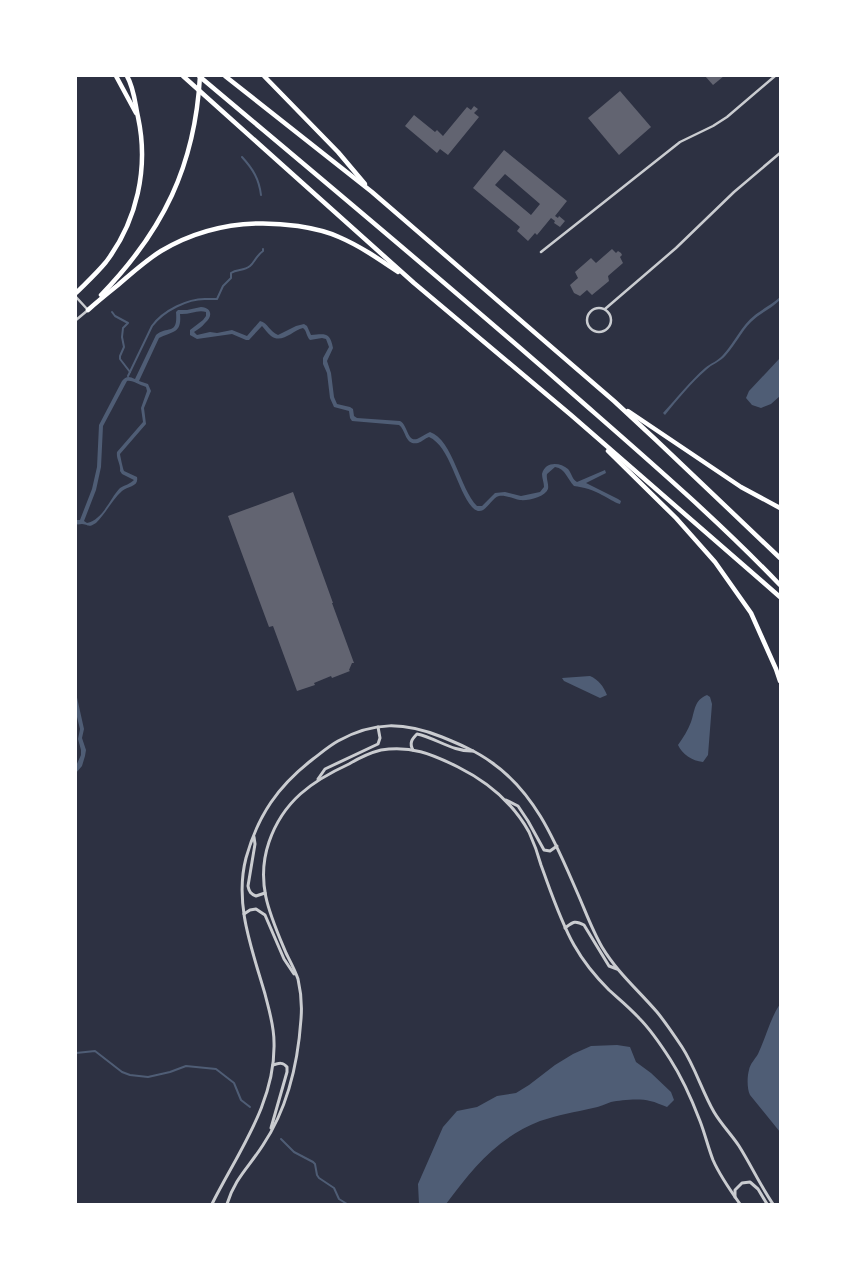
<svg xmlns="http://www.w3.org/2000/svg" width="856" height="1280" font-family="Georgia,serif">
  <rect width="100%" height="100%" fill="#2d3142"/>
  <!-- water -->
  <g fill="#4f5d75" fill-rule="evenodd">
    <path d="M780,297V300C771,309 760,313 751,322C741,332 736,344 726,355C720,362 712,364 706,370C691,383 678,399 665,415L663,413C677,398 690,381 705,368C711,363 718,361 723,355C735,342 741,326 755,315C764,308 771,305 780,297Z"/>
    <path d="M201,307C212,308 213,316 205,323C202,327 198,329 194,332L197,335L210,332L217,333L232,330L247,336L260,321C268,323 270,332 278,335L296,326L304,324L307,326L311,335C325,334 330,332 333,348L327,361L331,373L334,397L337,404L350,407L353,409L354,416L357,418L400,421C408,425 407,442 417,439C422,437 425,434 430,432C453,440 460,489 477,506H482L495,493L505,492L521,496L540,492L544,487C544,483 542,478 542,474C545,461 560,462 568,469C572,474 572,479 577,482L605,470L606,473L586,483L618,499L621,501L620,504C613,502 609,498 602,495C594,490 583,487 574,486C567,479 566,469 555,467L547,474C546,479 549,484 548,489C545,497 528,501 520,500C514,499 506,495 499,496C490,498 484,520 472,507C457,490 450,446 429,437C425,438 422,442 418,443C405,446 406,430 399,425L352,421L350,418L349,411L334,407L330,398L327,373L323,364V358L329,347L326,339L322,338L310,340C306,336 307,331 303,328C292,331 282,344 271,336C267,333 265,329 262,326L249,340H246L232,334L197,339L190,335V330L203,320L206,316V312C198,309 189,315 180,314C182,334 172,331 159,338L139,381L148,384L151,391L144,408L146,424L120,454C120,455 123,469 124,471L137,477C139,487 128,486 122,491C112,500 106,513 96,523C88,528 90,525 82,524C80,524 78,525 76,524V520H80L92,489L97,467L99,425L122,381C126,376 129,376 135,379L156,335C168,325 178,336 176,312L178,310H187ZM127,381C133,380 139,385 146,387L147,391L141,408L143,422L117,452C116,459 121,464 120,471L122,474L134,480C130,484 125,485 120,488C110,498 103,520 87,523L84,521L96,490L101,467L103,426Z"/>
    <polygon points="780,358 780,396 771,404 761,408 752,405 746,398 749,391"/>
    <path d="M590,676C599,680 603,686 607,695L600,698L564,681L562,678Z"/>
    <polygon points="76,693 84,729 82,738 86,750 85,756 82,766 76,773 76,766 81,755 81,750 78,739 80,729 76,713"/>
    <path d="M707,695L710,697L712,704L708,755L703,762C692,761 682,754 678,745C683,738 688,730 691,722C695,711 694,700 707,695Z"/>
    <path d="M780,1004V1132L750,1095C747,1089 747,1077 749,1070C750,1064 755,1059 758,1054C766,1037 770,1019 780,1004Z"/>
    <path d="M617,1045L630,1047L636,1062L651,1073L671,1092L674,1100L667,1107C661,1105 656,1102 650,1101C640,1098 621,1100 611,1102C605,1104 599,1107 593,1108C575,1112 558,1115 540,1121C497,1138 473,1168 446,1204H419L418,1184L443,1127L457,1111L477,1107L497,1096L516,1093L529,1085L555,1065L573,1054L591,1046Z"/>
  </g>
  <g fill="none" stroke-linecap="round" stroke-linejoin="round">
    <!-- stream -->
    <g stroke="#4f5d75" stroke-width="2">
      <path d="M242,157C253,169 259,179 261,195"/>
      <polyline points="112,312 115,316 128,323 123,328 122,337 124,347 120,356 120,359 130,372"/>
      <path d="M128,376L152,326C163,311 188,298 207,299C211,299 213,299 217,299L223,286L231,278V273C237,269 244,271 250,266C254,263 256,256 263,251V249"/>
      <polyline points="76,1053 95,1051 122,1072 130,1075 148,1077 170,1072 186,1066 216,1069 234,1083 241,1100 250,1107"/>
      <polyline points="281,1139 294,1152 313,1162 315,1164 317,1175 319,1178 334,1188 339,1199 347,1204"/>
    </g>
  </g>
  <!-- building -->
  <g fill="#626471" fill-rule="evenodd">
    <polygon points="705,76 724,76 713,85"/>
    <polygon points="620,91 651,127 619,155 588,118"/>
    <polygon points="474,106 478,109 474,113 479,117 448,155 440,149 437,153 405,126 414,115 435,132 437,130 443,136 467,107 471,110"/>
    <path d="M504,150L567,201L555,216L558,218L559,216L565,221L560,227L554,223L555,221L551,218L537,235L535,233L528,241L517,231L520,227L473,188ZM505,174L540,204L531,215L495,185Z"/>
    <polygon points="612,249 616,253 618,251 621,253 622,255 620,257 623,263 608,276 609,281 592,295 587,290 580,296 574,293 570,285 578,278 575,272 591,258 596,263"/>
    <polygon points="293,492 333,603 332,603 354,663 352,663 349,670 350,671 332,678 331,676 314,683 315,685 297,691 273,626 269,627 228,516"/>
  </g>
  <g fill="none" stroke-linecap="round" stroke-linejoin="round">
    <!-- minor -->
    <g stroke="#caccd0" stroke-width="2.5">
      <polyline points="541,252 680,142 713,126 727,117 775,76"/>
      <polyline points="76,297 88,310 76,320"/>
      <circle cx="599" cy="320" r="12"/>
      <polyline points="605,309 676,248 734,192 780,153"/>
    </g>
    <!-- tertiary -->
    <g stroke="#caccd0" stroke-width="3">
      <path d="M413,750C409,743 412,739 417,734C436,738 453,752 473,751"/>
      <polyline points="318,779 325,769 378,744 380,738 378,727"/>
      <polyline points="506,800 518,806 528,821 544,850 550,851 557,846"/>
      <path d="M254,837L255,844L248,886C249,892 251,894 256,896L265,893"/>
      <polyline points="244,914 250,910 256,909 265,915 284,959 294,974"/>
      <path d="M565,928C573,922 575,920 584,925L609,966L617,969"/>
      <path d="M271,1128L287,1072V1067C283,1062 279,1063 273,1065"/>
      <polyline points="735,1197 735,1190 742,1183 750,1182 758,1189 767,1204"/>
      <path d="M212,1204C238,1152 276,1102 274,1042C274,1025 269,1010 265,994C252,949 234,904 246,858C258,815 278,786 313,759C321,753 329,746 338,741C374,721 404,722 442,737C459,744 476,751 491,762C536,793 556,844 577,892C585,910 592,930 602,947C617,972 638,990 657,1012C666,1023 674,1035 682,1047C695,1067 702,1091 714,1112C721,1124 731,1134 739,1146C751,1165 760,1185 773,1204"/>
      <path d="M227,1204C235,1178 249,1167 263,1145C287,1109 298,1063 301,1019C302,1007 301,992 298,979C295,970 290,961 286,953C270,915 255,883 269,842C283,801 312,781 349,764C359,758 369,753 381,750C410,745 432,754 458,767C488,782 513,803 529,832C534,843 538,854 541,865C551,892 560,920 574,945C583,961 596,977 609,990C619,999 630,1008 639,1018C651,1030 661,1045 670,1059C683,1079 692,1100 700,1121C705,1134 708,1147 713,1160C720,1176 730,1190 740,1204"/>
    </g>
    <!-- motorway -->
    <g stroke="#fff" stroke-width="4.5">
      <polyline points="116,76 136,113"/>
      <polyline points="183,76 414,283 571,415 780,597"/>
      <path d="M199,76C319,177 439,277 557,380C633,447 710,512 780,585"/>
      <polyline points="225,76 372,192 614,401 656,440 780,558"/>
      <polyline points="264,76 338,152 365,184"/>
      <path d="M76,293C86,283 97,273 106,262C137,221 149,168 138,117C135,103 134,88 127,76"/>
      <path d="M101,295C163,231 195,166 200,76"/>
      <path d="M88,310C98,301 108,293 118,285C132,273 145,261 161,251C203,226 250,219 298,226C311,228 326,231 339,237C360,246 379,259 398,272"/>
      <polyline points="628,411 741,487 780,508"/>
      <polyline points="608,451 676,518 715,562 751,613 776,669 780,681"/>
    </g>
  </g>
  <!-- border -->
  <rect width="856" height="1280" fill="none" stroke="#ffffff" stroke-width="154"/>
</svg>
